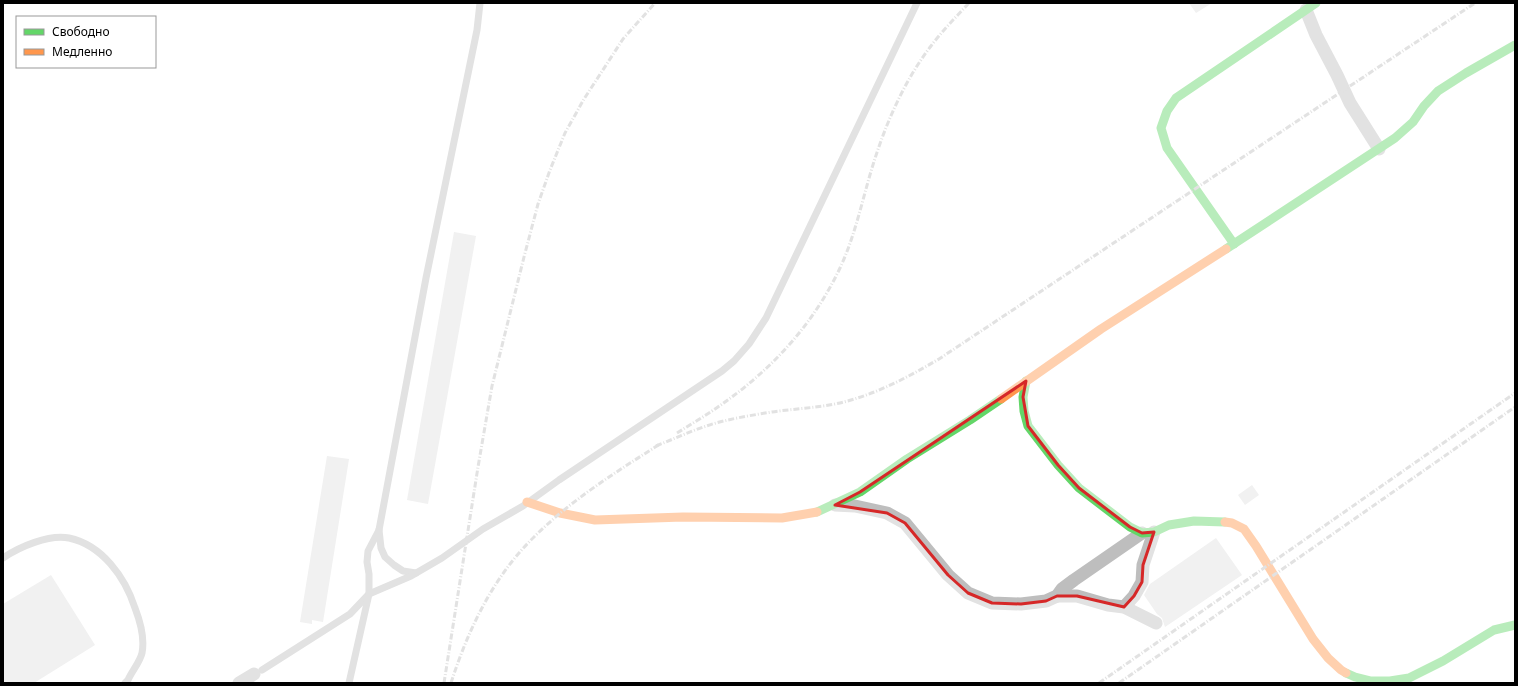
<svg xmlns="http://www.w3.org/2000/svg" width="1518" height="686" font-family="'Noto Sans',sans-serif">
  <rect width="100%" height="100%" fill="#fff"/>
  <!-- building -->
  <g fill="#dfdfdf">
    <polygon points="1189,3 1212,3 1196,13"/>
    <polygon points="454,232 476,236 428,504 407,500"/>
    <polygon points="327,456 349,459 323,622 312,620 312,624 300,622"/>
    <polygon points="1252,485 1259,495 1245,505 1238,495"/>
    <polygon points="1216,538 1242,575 1165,627 1162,618 1157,614 1144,595 1150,584"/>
    <polygon points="51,575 95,645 34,683 3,683 3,604"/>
  </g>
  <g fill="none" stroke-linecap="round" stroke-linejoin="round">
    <!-- lane -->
    <g stroke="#bebebe" stroke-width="7">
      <polyline points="379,530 381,548 385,557 394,565 403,571 416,573"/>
      <path d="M3,558C19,547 49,534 69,538C102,545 125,577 135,608C140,621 145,638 142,653C140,662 132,671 128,680L125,683"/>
      <polyline points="262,670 350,614 369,594 411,576 442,558 483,529 523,506 559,480 722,371 734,361 749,344 766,318 917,3"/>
      <polyline points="349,683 369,594 369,574 367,562 368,551 379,530 426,278 477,30 480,3"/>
    </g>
    <!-- street -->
    <g stroke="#bebebe" stroke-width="13">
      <polyline points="1306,10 1316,35 1337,75 1350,103 1379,149"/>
      <polyline points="835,505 855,506 887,513 905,523 948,575 968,593 992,603 1021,604 1046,601 1057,596 1062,589 1074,580 1142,533"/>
      <polyline points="1057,596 1077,596 1108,605 1124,607 1156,623"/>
      <polyline points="1124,607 1134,596 1142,582 1143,565 1154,532"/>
      <polyline points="239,683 254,674"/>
    </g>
    <!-- fast -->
    <g stroke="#63d668" stroke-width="9">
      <polyline points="1234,244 1167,148 1161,128 1167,111 1176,98 1316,3"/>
      <polyline points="1226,249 1395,138 1413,122 1424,106 1438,91 1466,73 1515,45"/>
      <polyline points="1026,381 1023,397 1024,411 1028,426 1058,465 1079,488 1130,527 1142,533 1154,532 1169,525 1194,521 1225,522"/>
      <polyline points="817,512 860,492 907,459 970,420 1001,399"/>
      <polyline points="1346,673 1355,677 1371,681 1390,681 1409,678 1443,661 1494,630 1515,625"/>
    </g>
    <!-- slow -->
    <g stroke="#ff974d" stroke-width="9">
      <polyline points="1001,399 1101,329 1226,249"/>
      <polyline points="527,502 560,513 595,520 683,517 782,518 817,512"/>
      <polyline points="1225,522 1232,523 1244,529 1256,546 1313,639 1328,658 1341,670 1346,673"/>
    </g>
    <!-- rail -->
    <g stroke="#bebebe" stroke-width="3" stroke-dasharray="6 2 1 2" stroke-linecap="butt">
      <path d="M677,433C693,423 710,413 725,402C774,367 814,323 840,268C855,236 862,201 872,168C885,125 904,81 931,46C942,31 956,17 969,3"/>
      <path d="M656,446C676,438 695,429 716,423C734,418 753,415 772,412C798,408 825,408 851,400C882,391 910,376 939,359L1475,3"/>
      <polyline points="444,683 478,467 492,386 524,257 538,204 550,170 565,133 584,99 623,39 655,3"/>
      <path d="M451,683C468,630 493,577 534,537C571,500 616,472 660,444"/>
      <polyline points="1099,683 1515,393"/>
      <polyline points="1119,683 1515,407"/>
    </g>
  </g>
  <!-- marked area -->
  <path d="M0 0H1518V686H0ZM1026,381L1023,397L1028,426L1058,465L1079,488L1130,527L1142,533L1154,532L1143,565L1142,582L1134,596L1124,607L1077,596H1057L1046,601L1021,604L992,603L968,593L948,575L905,523L887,513L835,505L860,492Z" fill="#fff" fill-opacity=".55" fill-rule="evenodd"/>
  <path fill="none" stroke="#d62828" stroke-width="3" stroke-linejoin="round" d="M1026,381L1023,397L1028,426L1058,465L1079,488L1130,527L1142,533L1154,532L1143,565L1142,582L1134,596L1124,607L1077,596H1057L1046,601L1021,604L992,603L968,593L948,575L905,523L887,513L835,505L860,492Z"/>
  <!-- border -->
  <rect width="1518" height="686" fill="none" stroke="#000000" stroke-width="8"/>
  <!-- legend -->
  <rect x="16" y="16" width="140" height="52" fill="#ffffff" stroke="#999999"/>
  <rect x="24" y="29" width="20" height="6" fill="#63d668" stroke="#999999"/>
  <text x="52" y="36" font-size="12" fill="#000000">Свободно</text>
  <rect x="24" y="49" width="20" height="6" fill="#ff974d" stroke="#999999"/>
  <text x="52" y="56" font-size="12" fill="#000000">Медленно</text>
</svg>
